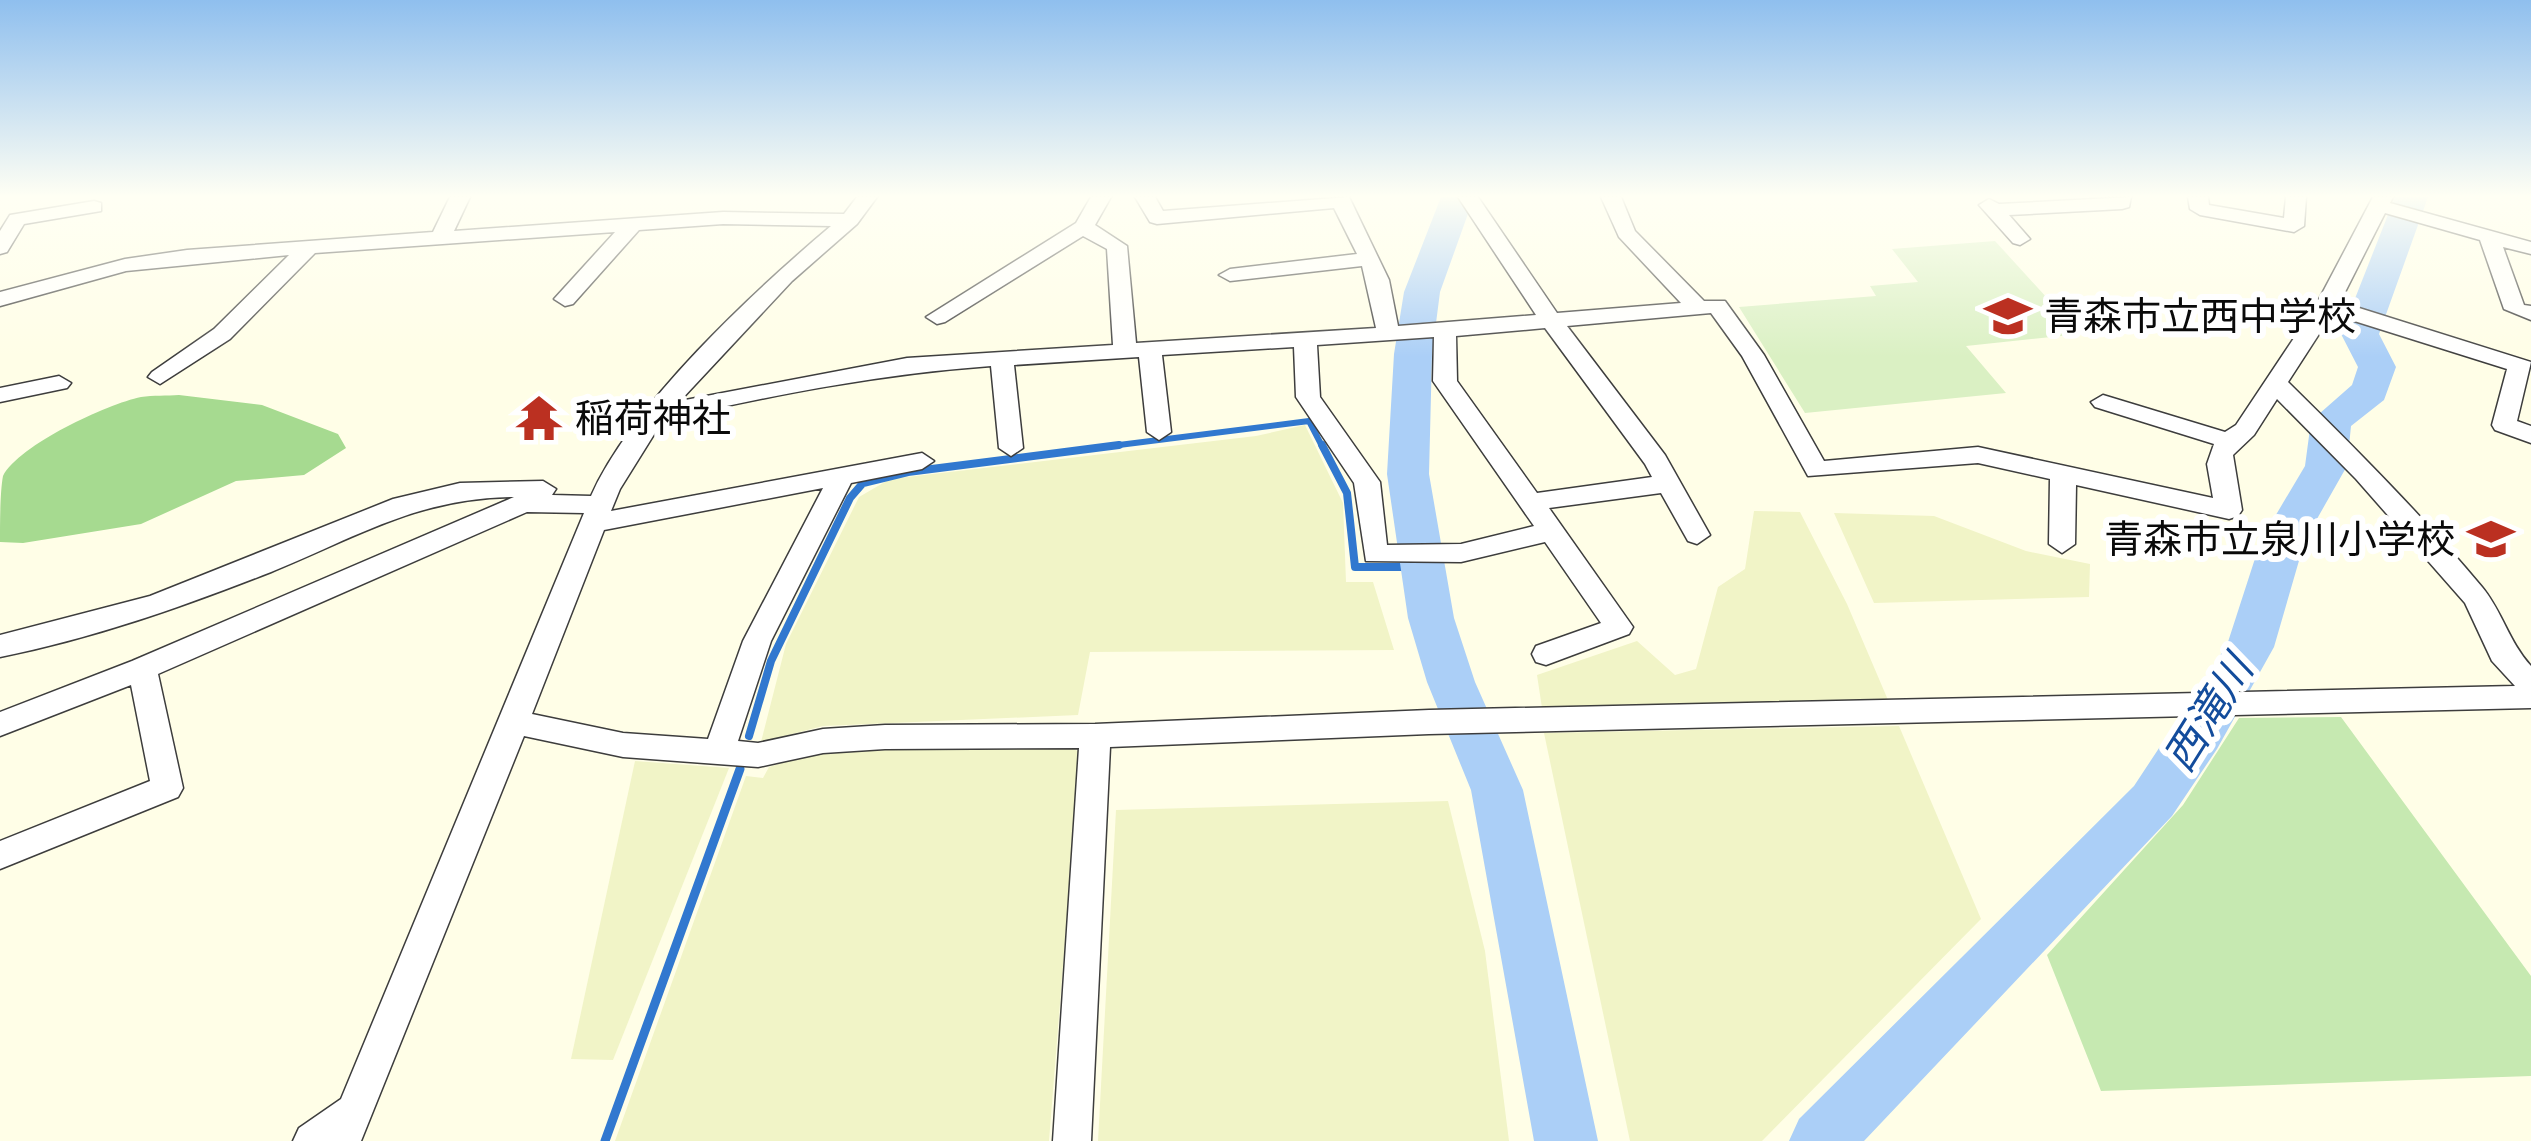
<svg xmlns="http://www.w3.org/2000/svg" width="2531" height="1141" font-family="'Roboto Serif','Noto Sans JP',serif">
  <rect width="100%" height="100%" fill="#fffee7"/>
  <!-- farmland -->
  <g fill="#f1f4c7">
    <polygon points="1305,425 1343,503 1346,582 1373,582 1394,650 1090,652 1078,715 823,726 761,742 786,644 859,497 890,479 1256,436"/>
    <polygon points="1754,511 1800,512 1847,604 1888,700 1542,708 1537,675 1637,641 1675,675 1696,669 1718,587 1745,569"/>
    <polygon points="1834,513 1934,516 2026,551 2090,564 2089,597 1874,603"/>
    <polygon points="1899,726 1981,919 1762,1141 1630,1141 1544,733"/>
    <polygon points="1060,743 1080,752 1049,1141 615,1141 746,776 763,778 769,767 815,753"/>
    <polygon points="635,761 729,768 613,1060 571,1059"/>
    <polygon points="1448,801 1485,951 1509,1141 1098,1141 1116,810"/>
  </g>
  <!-- green -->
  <polygon fill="#c6e9b1" points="2341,717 2531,976 2531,1076 2101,1091 2047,955 2183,805 2239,718"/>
  <!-- forest -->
  <path fill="#a6da90" d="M179,395L262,405L338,434L346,448L304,475L236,481L141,524L23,543L0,542C0,523 0,492 3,476C19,445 107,404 141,397C153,395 167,396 179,395Z"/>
  <!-- pitch -->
  <polygon fill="#daf0c3" points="1995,241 2080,334 1966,346 2006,393 1805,413 1739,307 1876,296 1870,286 1918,282 1892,249"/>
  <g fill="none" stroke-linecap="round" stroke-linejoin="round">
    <!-- stream-far2 -->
    <polyline stroke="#3178cf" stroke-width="6" points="1095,448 1309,421 1323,448"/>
    <!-- stream-far1 -->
    <g stroke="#3178cf" stroke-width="8">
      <polyline points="1322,445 1347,493 1355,567 1422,567"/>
      <polyline points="749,736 771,661 850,498 863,483 908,472 1119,445"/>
    </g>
    <!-- stream -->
    <polyline stroke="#3178cf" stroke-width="9" points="605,1141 740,769"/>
    <!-- river -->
    <g fill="#abcff7" fill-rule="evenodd">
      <polygon points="1441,197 1474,197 1440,292 1432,354 1429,474 1454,618 1475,682 1523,790 1598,1141 1534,1141 1471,790 1427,682 1408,618 1387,474 1394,354 1404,292"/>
      <polygon points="2395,197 2428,197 2379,334 2396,367 2384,400 2351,426 2347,466 2305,540 2274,647 2217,749 2172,816 1864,1141 1789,1141 1799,1119 2134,786 2227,645 2261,540 2305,466 2311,421 2352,385 2358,367 2341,334"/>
    </g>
    <defs>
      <g id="minor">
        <path d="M450,197H470L454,231L723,212L844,214L857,197H877L857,224L792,281L680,401L907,358L1113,345L1107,249L1083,236L945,322L937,324L926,317L1076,223L1091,197H1111L1095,225L1127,246L1136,343L1376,328L1362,266L1230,281L1219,275L1230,269L1357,254L1334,208L1157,224L1150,222L1135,197H1155L1163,211L1349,197L1389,280L1398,326L1536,315L1458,197H1478L1557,313L1681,303L1619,237L1601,197H1621L1635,231L1704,301H1725L1764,355L1824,461L1978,447L2213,498L2207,464L2214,444L2095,407L2091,402L2103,395L2225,432L2236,425L2316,305L2373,197H2393L2390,203L2531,242V254L2503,247L2524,305L2531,306V320L2504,309L2480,240L2385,213L2340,302L2531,362L2517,421L2531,426V443L2495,430L2492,425L2507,369L2332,314L2288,382C2355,448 2422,515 2482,587C2502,611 2509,642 2531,666V708L1429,734L1110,747L1091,1141H1053L1079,748L885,749L823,753L758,767L623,757L524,736L361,1141H293L299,1128L341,1099L584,513L527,512L158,674L183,788L178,797L0,869V841L150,781L131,685L0,736V712L132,661L514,497C417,498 357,537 271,572C182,607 94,638 0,657V635L150,596L393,499L460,483L543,481L556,489L552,495L591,496C632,404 754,291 831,226L723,224L639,230L573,304L565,306L554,299L615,232L315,253L230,339L160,384L148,377L152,372L214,329L289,255L126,271L0,306V292L125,259L187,250L433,232ZM1711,313L1742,356L1808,476L1978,463L2050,479L2049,544L2062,553L2075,544L2076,485L2229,519L2238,516L2242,510L2233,455L2254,435L2277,399L2356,479L2465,603L2492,661L2515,686L1429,710L1095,724L885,725L823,729L758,743L738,741L771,641L851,483L922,469L934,461L922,453L611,511L620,489L663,420C773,395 879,374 991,366L999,448L1011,456L1023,448L1014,365L1139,357L1147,432L1159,440L1171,432L1162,355L1294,347L1296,397L1354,483L1366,561L1461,562L1545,542L1601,623L1536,646L1532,654L1536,662L1546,665L1629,634L1633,627L1549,508L1661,493L1688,541L1697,544L1710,535L1665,455L1567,326ZM1545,328L1645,464L1652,477L1537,493L1457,381L1456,336ZM1434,337L1433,381L1534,526L1461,544L1387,545L1380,482L1320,397L1317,345ZM823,488L743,641L708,739L623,733L532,714L604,530Z"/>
        <polygon points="2131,197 2129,207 2122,209 2009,215 2030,239 2020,245 2013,243 1979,205 1989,199 1999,204"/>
        <polygon points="2188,197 2208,197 2209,205 2284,218 2286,197 2306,197 2304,226 2294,232 2200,215 2190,209"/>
        <polygon points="94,201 101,203 101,211 24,224 7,252 0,254 0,231 10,215"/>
        <polygon points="59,376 71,383 67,388 0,402 0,388"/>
      </g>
    </defs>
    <!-- minor casing -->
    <use href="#minor" stroke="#3d3d3d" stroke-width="3"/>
    <!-- minor -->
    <use href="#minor" fill="#fff" fill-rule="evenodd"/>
  </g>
  <!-- sky -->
  <linearGradient id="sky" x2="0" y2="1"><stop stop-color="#8fbfee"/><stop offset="0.55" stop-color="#fffff4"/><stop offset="1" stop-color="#fffff4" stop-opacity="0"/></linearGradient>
  <rect width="2531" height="357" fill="url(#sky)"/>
  <!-- icons -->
  <defs>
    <symbol id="school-bare" viewBox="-9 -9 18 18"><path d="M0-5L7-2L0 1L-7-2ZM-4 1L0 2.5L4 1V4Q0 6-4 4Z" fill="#bb3021" stroke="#fff" stroke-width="2.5" paint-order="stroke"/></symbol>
    <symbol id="temple-bare" viewBox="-9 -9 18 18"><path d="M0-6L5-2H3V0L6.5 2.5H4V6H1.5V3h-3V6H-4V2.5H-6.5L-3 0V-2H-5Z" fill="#bb3021" stroke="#fff" stroke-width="2.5" paint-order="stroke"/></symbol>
  </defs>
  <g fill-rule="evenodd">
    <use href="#school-bare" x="1975" y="283" width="66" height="66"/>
    <use href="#temple-bare" x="506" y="385" width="66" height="66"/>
    <use href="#school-bare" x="2458" y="506" width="66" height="66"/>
  </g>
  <g text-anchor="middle" stroke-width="12" stroke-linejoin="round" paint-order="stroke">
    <!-- poi labels -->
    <g font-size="39" fill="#0a0a0a" stroke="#fff" text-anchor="start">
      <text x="2044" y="330">青森市立西中学校</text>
      <text x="575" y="432">稲荷神社</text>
      <text x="2455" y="553" text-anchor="end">青森市立泉川小学校</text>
    </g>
    <!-- water labels -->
    <g font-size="42" font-style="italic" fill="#134c9c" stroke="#fff">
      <text transform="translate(2208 713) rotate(-58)" y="15">西滝川</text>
    </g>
  </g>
</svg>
